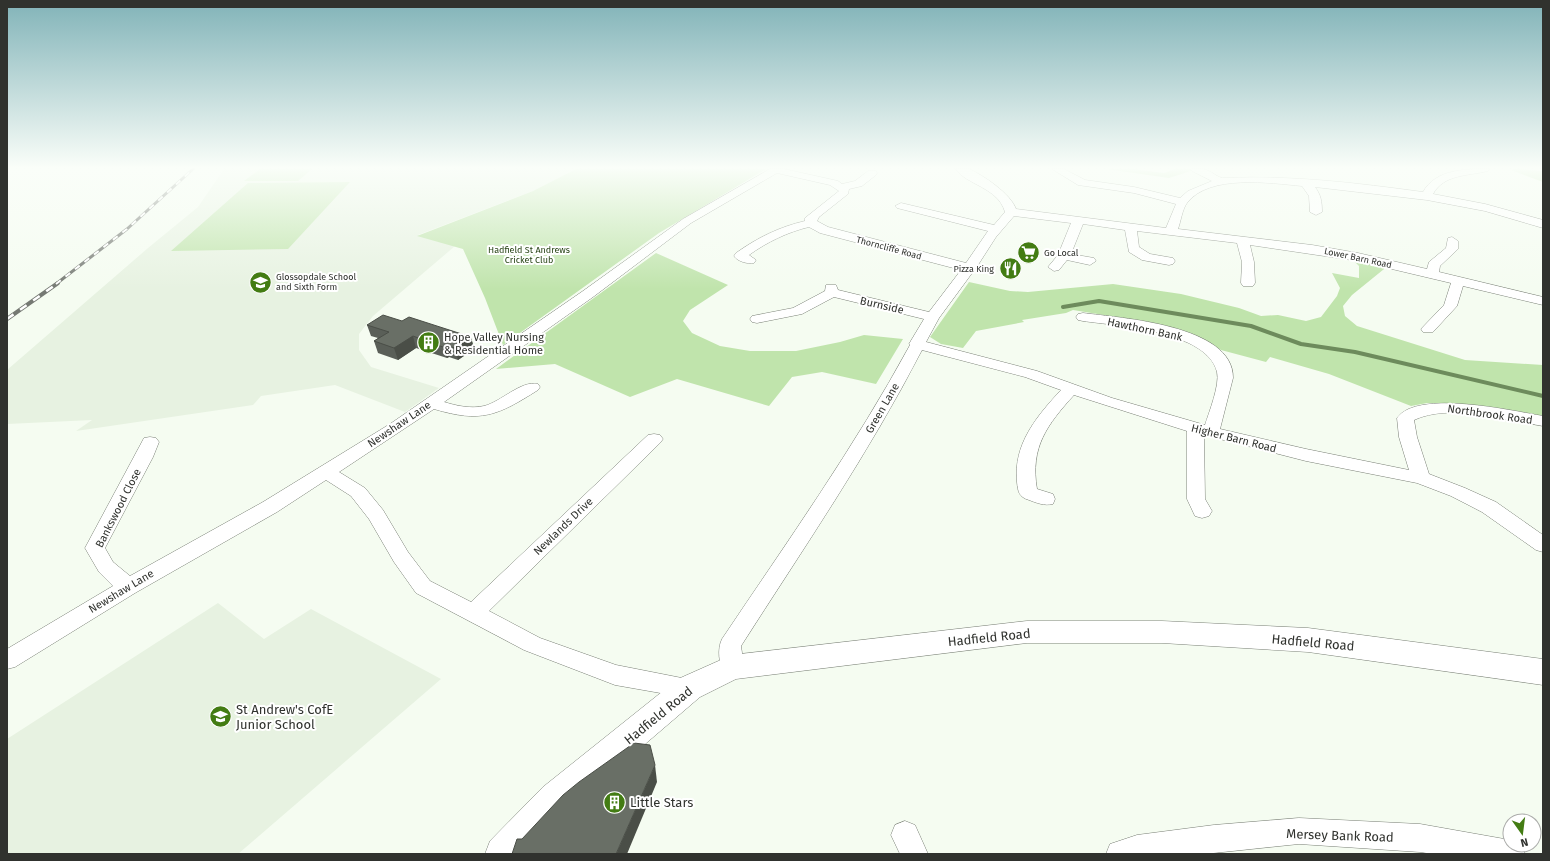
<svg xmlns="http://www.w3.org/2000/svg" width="1550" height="861" font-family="'Fira Sans',sans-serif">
  <rect width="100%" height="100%" fill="#f5fcf1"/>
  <!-- built -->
  <g fill="#e7f2e1">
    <polygon points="224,169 576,169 533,191 418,235 455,246 373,316 359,334 359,350 371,367 439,388 405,412 335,385 261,396 253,405 76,431 92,420 7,424 7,370 148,248 198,207"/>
    <polygon points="218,603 264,639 311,609 441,679 238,854 7,854 7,739"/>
  </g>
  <!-- green -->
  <g fill="#c0e4ac">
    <polygon points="260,169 312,169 298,181 244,181"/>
    <polygon points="576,169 766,169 659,233 503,345 485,298 463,249 417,236 533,191"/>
    <polygon points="1106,169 1133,169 1164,173 1175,169 1197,169 1169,178"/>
    <polygon points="1516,169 1543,171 1543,182 1511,170"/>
    <polygon points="350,182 288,249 171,251 248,183"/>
    <polygon points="656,253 728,285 690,310 683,321 692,333 720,346 750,351 796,351 840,342 864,335 903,339 876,384 822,372 792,377 769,406 677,379 630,397 555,364 496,369"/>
    <polygon points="1349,256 1389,265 1352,295 1343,306 1345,316 1357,326 1465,360 1543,365 1543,417 1450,403 1427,403 1411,406 1329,374 1270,357 1266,362 1221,350 1209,343 1141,321 1073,310 1066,313 1022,320 1024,322 976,331 963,348 941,344 930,337 969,282 1010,291 1028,292 1113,284 1181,294 1239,308 1261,316 1278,315 1306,321 1321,317 1337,296 1340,288 1332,273 1359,278 1359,266"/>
  </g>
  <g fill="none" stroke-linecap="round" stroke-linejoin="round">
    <!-- stream -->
    <polyline stroke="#6d8b5c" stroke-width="4" points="1063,307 1099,301 1251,326 1301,344 1355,352 1543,396"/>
    <defs>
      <g id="street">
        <path d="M770,169H784L838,181L842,184L855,181L868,171H876L877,173L876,175L862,186L849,189L848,194L819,217L817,221L828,227L966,263L988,231L897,208L895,206L901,203L994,225L1005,212C998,187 966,185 956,169C960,169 965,168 969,169C983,175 1011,194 1016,209L1166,228L1176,204L1134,193L1078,185L1052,169H1064L1085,180L1134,187L1180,198L1188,191L1212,181L1192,171L1191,169C1195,169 1200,168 1203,169C1211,170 1218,179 1225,178C1291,175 1357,183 1423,192C1436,169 1465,169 1489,169L1488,171C1468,176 1444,174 1433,194L1485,204L1543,220V228L1485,211L1427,200L1315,187C1321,195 1322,202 1322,212L1316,215L1310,212L1309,196L1302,186C1270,183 1209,174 1187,203C1182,210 1181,221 1178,229L1312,245L1358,253L1427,269L1429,262L1446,248L1448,238L1452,237L1458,241V249L1440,266L1439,272L1543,297V305L1463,286L1457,306L1433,332H1423L1421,329L1444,305L1451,283L1358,261L1250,245L1254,262L1255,283L1253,286H1243L1241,283L1242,262L1237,243L1137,231L1139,247L1150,254L1173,258L1175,261L1173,264L1169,265L1142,260L1129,252L1125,230L1083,224L1071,254L1094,258L1096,261L1090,265L1067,260L1059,270L1054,271L1048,267L1058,255L1071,223L1014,216L996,237L978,265L939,318L926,342L1037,371L1112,398L1205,425C1209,412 1220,385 1217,372C1207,331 1118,326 1083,321L1078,320L1076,317L1078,314L1083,313C1121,318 1234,325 1233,378L1220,429L1306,449L1409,470L1399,437L1397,418C1417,389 1513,411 1543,416V426C1505,420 1450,403 1414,420L1417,437L1429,474L1465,488L1496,502L1543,535V552L1536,550L1482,512L1451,496L1417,483L1306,461L1204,435L1205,499L1212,511L1209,516L1202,518L1195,516L1187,499V431L1074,395C1047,425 1030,447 1037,489L1053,494L1055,499L1053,504C1044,506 1037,503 1029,500C1019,497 1018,492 1017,482C1013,444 1037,416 1061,390L1025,377L922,350C869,453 803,549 741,646L744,667L740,674L732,677L724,674C719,664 717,649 722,639C787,542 854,448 910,345L909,344L924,319L834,297L802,314L757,323L752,322L750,319L752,316L793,308L825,291L826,285H836L838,290L929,312L961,270L820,233L809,227C788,232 767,242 749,255L756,260L754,263C748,264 738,262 734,256L736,253C757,238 779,227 805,221V218L839,191L830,185L777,173L691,223L593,297L444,402C457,406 471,409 484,406C501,402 521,380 538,384L540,387L538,390C497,416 481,423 434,409L339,472L365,488L383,510L408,552L430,581L471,602L648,435L654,434L660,435L663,439L660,443L489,611L540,638L616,665L697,681L701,688L697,695L689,698L615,685L524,650L416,593L394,562L369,519L351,496L326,480L277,512L135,593L15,667L7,669V649L113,586L99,572L85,548L144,438L150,437L156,438L159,442L153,457L105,548L113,562L130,576L263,502L390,424L583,291L683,219Z"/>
        <polygon points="1299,818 1420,824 1510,840 1510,845 1521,845 1525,854 1433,854 1420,852 1299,844 1204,854 1106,854 1110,844 1137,835 1214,825"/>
        <polygon points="905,821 915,825 928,854 900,854 891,835 895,825"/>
      </g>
      <polygon id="secondary" points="1027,621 1162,621 1308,628 1543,659 1543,685 1308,652 1162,643 1027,643 736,679 700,697 567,811 527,854 485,854 490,841 543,787 678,679 732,655"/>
    </defs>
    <!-- street casing -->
    <use href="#street" stroke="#7a8076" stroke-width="1"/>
    <!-- secondary casing -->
    <use href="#secondary" stroke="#7a8076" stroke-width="1"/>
    <!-- street -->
    <use href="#street" fill="#fff" fill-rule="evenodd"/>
    <!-- secondary -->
    <use href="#secondary" fill="#fff" fill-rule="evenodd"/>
    <defs>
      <polyline id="rail-far1" points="56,284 127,229 193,169"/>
      <polyline id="rail" points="7,319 58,283"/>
    </defs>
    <!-- rail-far1 casing -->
    <use href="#rail-far1" stroke="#757973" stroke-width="3"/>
    <!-- rail casing -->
    <use href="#rail" stroke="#757973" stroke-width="4"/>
    <!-- rail-far1 -->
    <use href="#rail-far1" stroke="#fff" stroke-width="2" stroke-dasharray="6" stroke-linecap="butt"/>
    <!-- rail -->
    <use href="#rail" stroke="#fff" stroke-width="2.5" stroke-dasharray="8" stroke-linecap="butt"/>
  </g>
  <!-- wall -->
  <polygon fill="#5a5f58" points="402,321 471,337 474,349 458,360 449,357 447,358 416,348 398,360 378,353 374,341 378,338 371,336 367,325"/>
  <!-- shaded-wall -->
  <g fill="#4a4e47">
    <polygon points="413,336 416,348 398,360 394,348"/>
    <polygon points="471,337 474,349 458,360 455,348"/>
    <polygon points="446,345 449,357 447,358 443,347"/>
    <polygon points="655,765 657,782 627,854 616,854"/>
  </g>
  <!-- building -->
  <g fill="#696f66" stroke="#4a4e47">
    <polygon points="383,315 402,321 409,317 471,337 455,348 446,345 443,347 413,336 394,348 374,341 389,332 367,325"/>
    <polygon points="634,743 650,745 655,765 616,854 512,854 517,839 522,839 563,795 579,782"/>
  </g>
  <!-- sky -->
  <linearGradient id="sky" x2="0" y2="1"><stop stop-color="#81b3b8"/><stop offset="0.58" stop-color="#fafef9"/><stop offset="1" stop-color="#fafef9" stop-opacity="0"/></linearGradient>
  <rect width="1550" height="289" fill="url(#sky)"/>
  <!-- icons -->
  <defs>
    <symbol id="supermarket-disc" viewBox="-11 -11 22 22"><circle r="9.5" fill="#437c13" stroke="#fff"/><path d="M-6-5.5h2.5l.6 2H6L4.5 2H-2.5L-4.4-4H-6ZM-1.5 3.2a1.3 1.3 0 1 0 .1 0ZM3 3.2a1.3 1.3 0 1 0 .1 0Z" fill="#fff"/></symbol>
    <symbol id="restaurant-disc" viewBox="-11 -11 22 22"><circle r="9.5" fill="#437c13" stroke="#fff"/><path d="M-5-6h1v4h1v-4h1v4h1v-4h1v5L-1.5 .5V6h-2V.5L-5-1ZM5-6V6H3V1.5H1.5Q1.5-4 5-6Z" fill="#fff"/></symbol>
    <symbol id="school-disc" viewBox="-11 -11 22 22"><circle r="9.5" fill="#437c13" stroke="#fff"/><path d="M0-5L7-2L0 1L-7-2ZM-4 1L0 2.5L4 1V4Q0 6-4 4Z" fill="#fff"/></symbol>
    <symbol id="building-disc" viewBox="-11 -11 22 22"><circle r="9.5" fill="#437c13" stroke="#fff"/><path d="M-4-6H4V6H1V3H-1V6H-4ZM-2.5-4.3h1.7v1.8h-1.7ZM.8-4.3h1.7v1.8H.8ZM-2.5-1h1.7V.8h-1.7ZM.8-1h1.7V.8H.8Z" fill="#fff"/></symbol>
  </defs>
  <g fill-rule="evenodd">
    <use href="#supermarket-disc" x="1016" y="240" width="25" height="25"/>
    <use href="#restaurant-disc" x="998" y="256" width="25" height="25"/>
    <use href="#school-disc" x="248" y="270" width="25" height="25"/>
    <use href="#building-disc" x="416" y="330" width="25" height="25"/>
    <use href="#school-disc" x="208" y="704" width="25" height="25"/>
    <use href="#building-disc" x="602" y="790" width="25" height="25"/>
  </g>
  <g text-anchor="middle" stroke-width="4" stroke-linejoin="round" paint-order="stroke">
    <!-- far-street labels -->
    <g font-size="9" fill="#30322e" stroke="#fff">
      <text transform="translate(889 248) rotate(15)" y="3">Thorncliffe Road</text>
      <text transform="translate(1358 258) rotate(12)" y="3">Lower Barn Road</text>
    </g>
    <!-- far-park labels -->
    <g font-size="9" fill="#274315" stroke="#fff">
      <text x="529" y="253">Hadfield St Andrews<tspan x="529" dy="10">Cricket Club</tspan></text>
    </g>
    <!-- far-poi labels -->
    <g font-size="9" fill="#30322e" stroke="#fff" text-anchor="start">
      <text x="1044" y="256">Go Local</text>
      <text x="994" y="272" text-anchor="end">Pizza King</text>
      <text x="276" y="280">Glossopdale School<tspan x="276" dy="10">and Sixth Form</tspan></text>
    </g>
    <!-- street labels -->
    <g font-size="11" fill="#30322e" stroke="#fff">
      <text transform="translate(882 305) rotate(13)" y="4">Burnside</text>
      <text transform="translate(1145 329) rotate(12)" y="4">Hawthorn Bank</text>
      <text transform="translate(882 408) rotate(-60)" y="4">Green Lane</text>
      <text transform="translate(1490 414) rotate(8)" y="4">Northbrook Road</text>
      <text transform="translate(399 424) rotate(-34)" y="4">Newshaw Lane</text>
      <text transform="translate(1234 438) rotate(14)" y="4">Higher Barn Road</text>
      <text transform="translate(118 508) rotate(-63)" y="4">Bankswood Close</text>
      <text transform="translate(563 526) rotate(-44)" y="4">Newlands Drive</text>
      <text transform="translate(121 591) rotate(-31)" y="4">Newshaw Lane</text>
    </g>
    <!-- poi labels -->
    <g font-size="11" fill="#30322e" stroke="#fff" text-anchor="start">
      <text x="444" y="341">Hope Valley Nursing<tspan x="444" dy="13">&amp; Residential Home</tspan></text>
    </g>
    <!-- near-street labels -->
    <g font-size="13" fill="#30322e" stroke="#fff">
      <text transform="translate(989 637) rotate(-6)" y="5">Hadfield Road</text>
      <text transform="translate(1313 642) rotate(5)" y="5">Hadfield Road</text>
      <text transform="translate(658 715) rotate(-39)" y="5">Hadfield Road</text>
      <text transform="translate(1340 835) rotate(2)" y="5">Mersey Bank Road</text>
    </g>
    <!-- near-poi labels -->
    <g font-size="13" fill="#30322e" stroke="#fff" text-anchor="start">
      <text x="236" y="714">St Andrew's CofE<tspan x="236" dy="15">Junior School</tspan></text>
      <text x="630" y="807">Little Stars</text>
    </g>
  </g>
  <!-- border -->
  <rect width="1550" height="861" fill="none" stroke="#30322e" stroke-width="16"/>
  <!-- north arrow -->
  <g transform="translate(1522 833) rotate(166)"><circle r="19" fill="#ffffff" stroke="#acadab"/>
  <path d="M0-3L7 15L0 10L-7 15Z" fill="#437c13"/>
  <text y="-6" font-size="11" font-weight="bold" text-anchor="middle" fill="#30322e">N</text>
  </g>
</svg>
